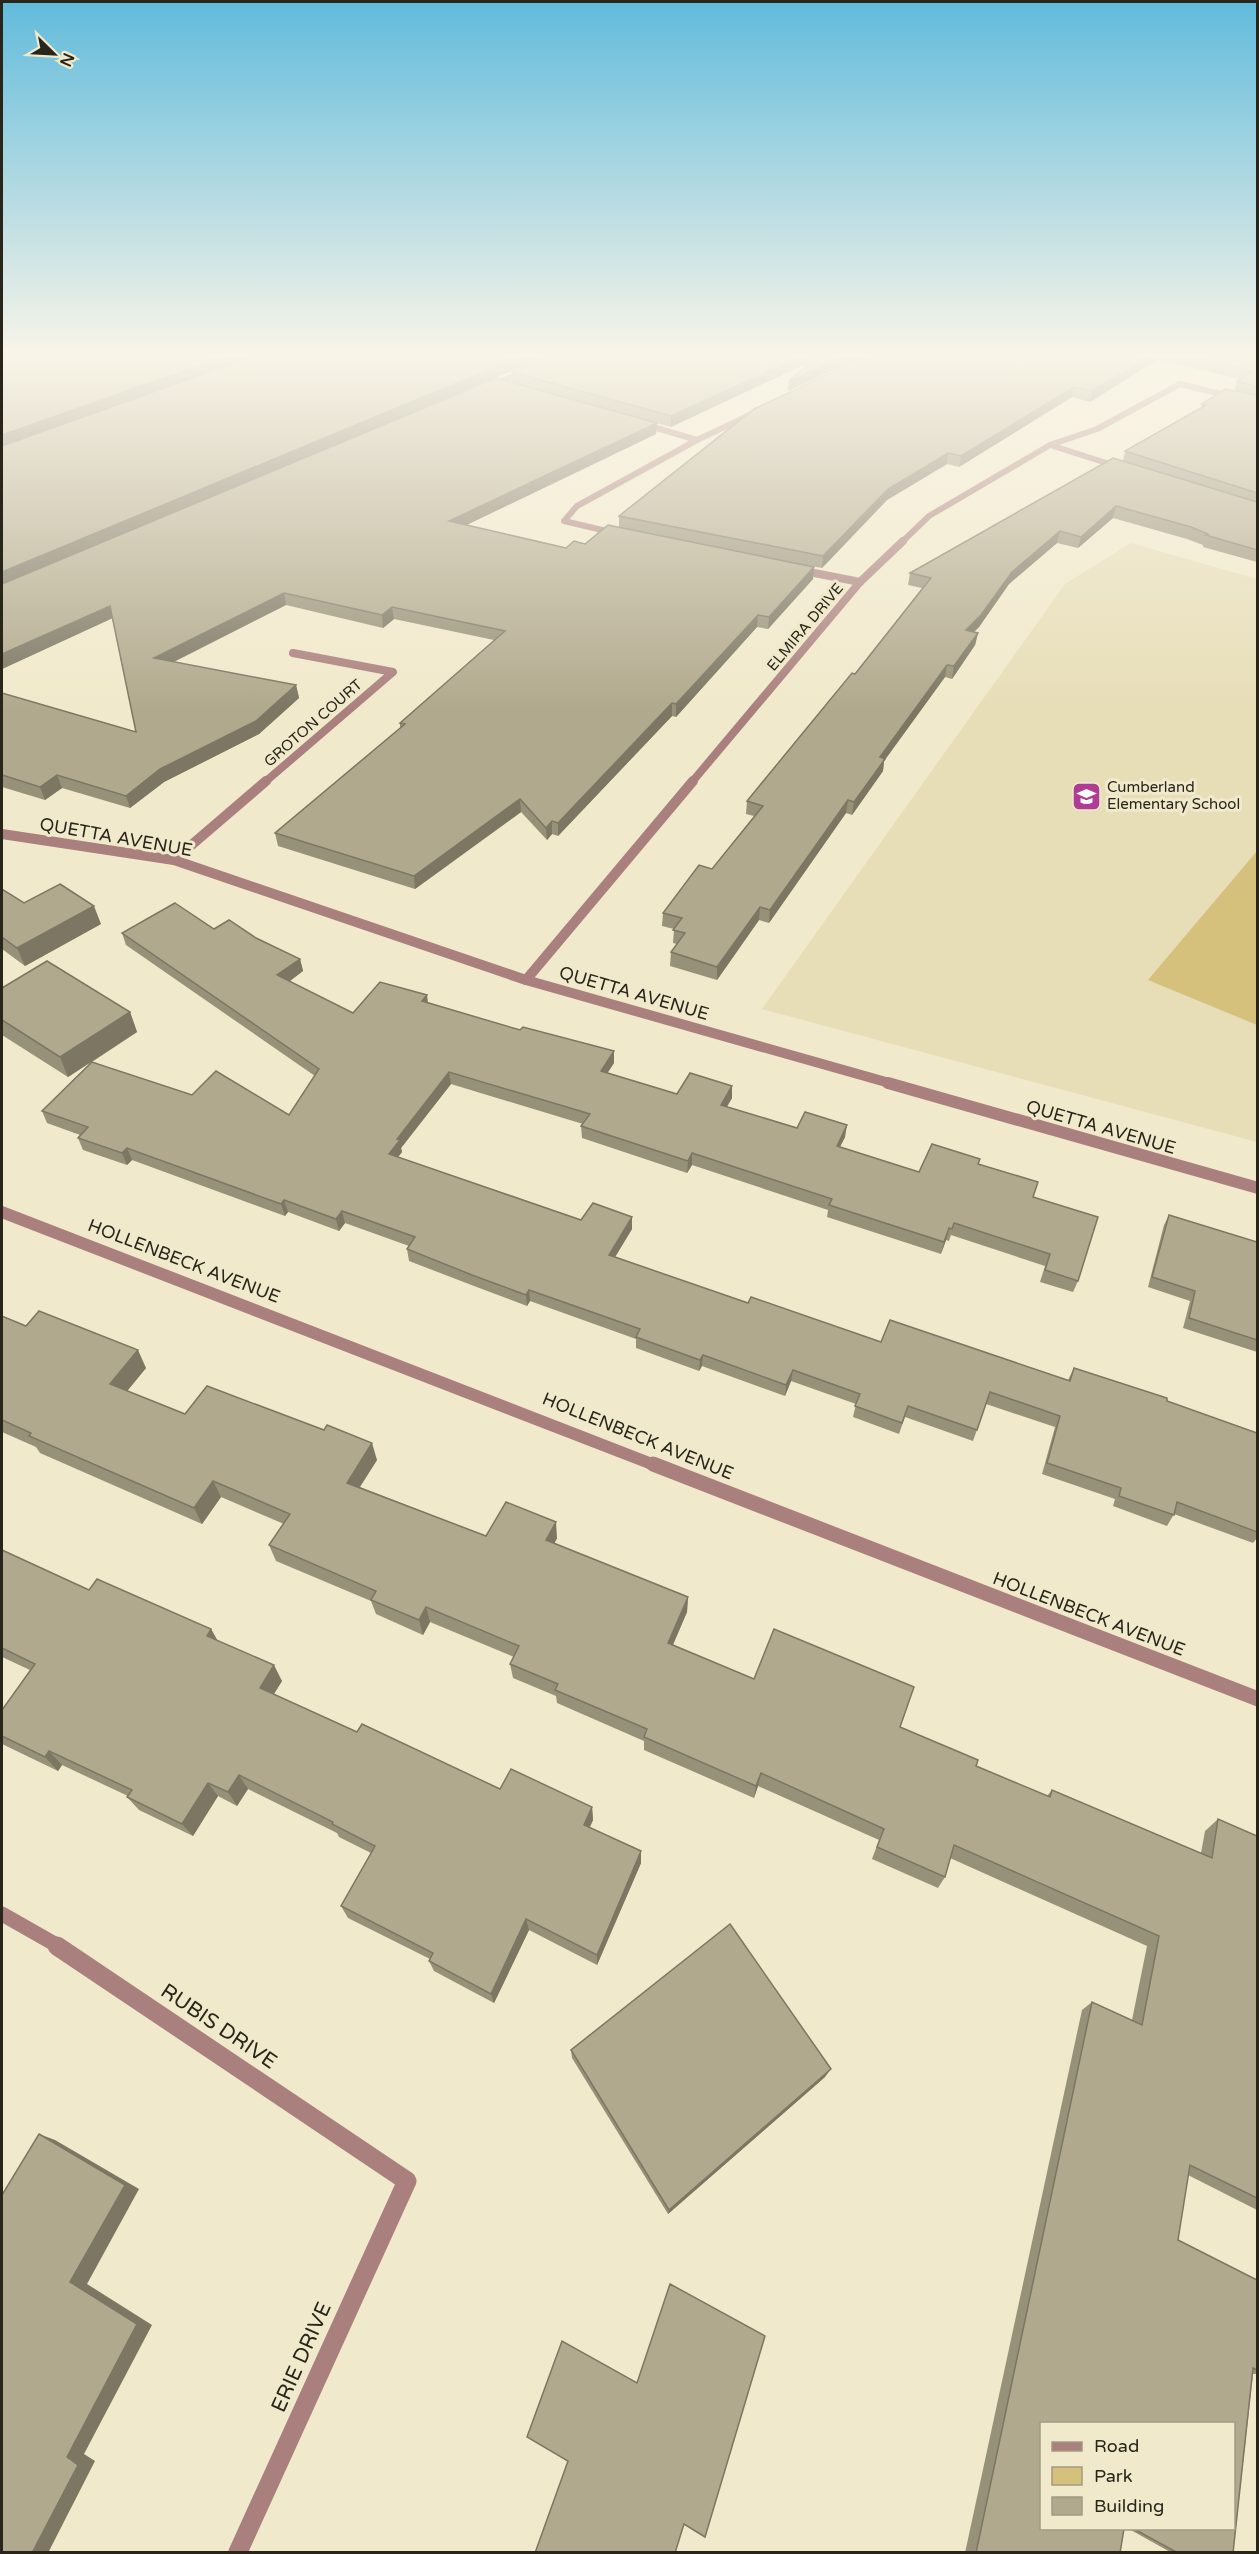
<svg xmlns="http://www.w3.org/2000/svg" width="1259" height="2554" font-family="'Varela Round',sans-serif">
  <rect width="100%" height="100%" fill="#f1e9cb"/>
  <!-- built -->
  <polygon fill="#e7ddb7" points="1131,543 1257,579 1257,1142 762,1009 1065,584"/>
  <!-- green -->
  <polygon fill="#d5c17b" points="1257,851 1257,1025 1148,980"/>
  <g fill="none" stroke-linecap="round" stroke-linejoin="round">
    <!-- minor-far5 -->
    <g stroke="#aa807e" stroke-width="6">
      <polyline points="489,386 526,371"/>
      <polyline points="643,424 697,440"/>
      <polyline points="1050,445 1119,467"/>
      <polyline points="615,533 564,521 577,506 697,440 756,412"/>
      <polyline points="901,543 929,516 1050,445 1097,429 1180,384 1258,403"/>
    </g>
    <!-- minor-far4 -->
    <g stroke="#aa807e" stroke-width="8">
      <polyline points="799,570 860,582"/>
      <polyline points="265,782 393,672 293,653"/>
      <polyline points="692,782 860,582 903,541"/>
    </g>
    <!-- minor-far3 -->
    <g stroke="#aa807e" stroke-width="10">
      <polyline points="2,834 174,860 526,980 893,1084"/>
      <polyline points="174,860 266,781"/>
      <polyline points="526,980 693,781"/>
    </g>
    <!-- minor-far2 -->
    <polyline stroke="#aa807e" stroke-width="12" points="888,1083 1258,1188"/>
    <!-- minor-far1 -->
    <polyline stroke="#aa807e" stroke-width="15" points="2,1914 60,1947"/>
    <!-- minor -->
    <polyline stroke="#aa807e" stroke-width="19" points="57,1946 407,2181 238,2552"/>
    <!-- tertiary-far1 -->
    <polyline stroke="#aa807e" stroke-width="12" points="2,1212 657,1466"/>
    <!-- tertiary -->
    <polyline stroke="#aa807e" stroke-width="15" points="653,1464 1258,1699"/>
  </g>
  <!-- wall -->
  <g fill="#989179">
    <polygon points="2,352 556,352 381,426 657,423 656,434 466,525 566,548 585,544 619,527 619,516 874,357 848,363 788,391 789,381 805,368 803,365 671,427 512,382 512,372 558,352 1257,352 1257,562 1203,547 1203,545 1187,539 1113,518 1078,548 1057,543 1009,584 979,627 974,632 978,633 975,645 952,679 945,677 884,761 883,771 852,815 846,813 769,923 759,920 717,980 670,966 671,952 677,944 673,943 674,929 662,926 663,913 712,869 754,816 746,814 747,801 855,674 922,588 908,585 910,573 1123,461 1125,451 1201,408 1202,404 1234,391 1237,381 1240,379 1157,360 1090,402 1072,397 959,467 947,464 887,500 822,568 783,561 813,579 768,629 757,627 676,717 672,716 558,836 552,834 547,840 521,812 415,889 278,846 275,833 400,729 400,723 494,640 394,619 383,628 286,605 174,662 296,685 299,698 259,734 164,782 130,808 62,788 45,800 2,787 2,693 136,732 112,618 2,669"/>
    <polygon points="2,889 24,903 101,924 25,966 2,949"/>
    <polygon points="214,929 256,938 300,959 303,971 289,981 353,1013 427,995 428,1003 520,1030 614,1051 614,1063 607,1073 677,1094 732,1098 727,1107 797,1128 845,1137 840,1147 919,1172 979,1164 1033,1197 1078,1281 1073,1292 1040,1282 1045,1266 951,1235 949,1241 946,1240 941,1254 827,1217 828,1210 692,1165 687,1173 582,1138 581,1126 583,1124 451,1084 401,1148 402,1152 398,1157 581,1220 632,1217 632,1229 615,1257 748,1303 881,1342 1068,1380 1074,1368 1257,1433 1257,1538 1253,1543 1174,1514 1167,1526 1113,1506 1115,1499 1042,1474 1055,1427 986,1404 973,1441 905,1417 899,1434 853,1417 856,1404 791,1381 785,1396 702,1366 699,1371 636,1348 636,1339 530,1301 527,1306 474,1286 409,1261 407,1249 409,1246 345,1223 339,1231 288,1212 285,1216 132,1160 127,1165 83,1150 78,1138 80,1135 47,1123 42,1111 91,1062 68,1077 2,1035 2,988 130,1012 137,1032 92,1062 192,1095 289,1115 315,1076 126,945 122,933"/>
    <polygon points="1169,1215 1257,1242 1257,1352 1183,1328 1190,1301 1148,1287 1164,1225"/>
    <polygon points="2,1316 26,1326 146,1368 127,1391 185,1414 377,1460 360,1487 486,1536 557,1538 554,1544 688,1597 687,1612 673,1645 754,1679 900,1727 976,1766 1047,1796 1052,1790 1201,1853 1205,1831 1218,1819 1257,1836 1257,2210 1188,2175 1178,2240 1257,2280 1257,2374 1253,2374 1233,2553 1172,2553 1129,2529 1233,2529 1041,2424 1120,2553 965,2553 1082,2010 1092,2002 1132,2020 1147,1946 950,1858 945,1877 938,1888 872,1859 879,1840 758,1786 754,1798 644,1750 644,1741 557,1703 556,1696 513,1678 510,1664 514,1657 430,1622 423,1635 376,1614 371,1601 276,1561 269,1545 284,1524 221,1497 202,1524 40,1453 36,1447 2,1432"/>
    <polygon points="2,1550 89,1590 211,1629 217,1640 282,1681 274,1694 357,1732 500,1789 592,1807 593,1820 590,1827 641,1851 641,1863 597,1965 529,1930 494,2003 434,1971 429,1961 430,1959 348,1918 341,1906 371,1853 339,1837 337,1833 248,1789 237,1806 218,1796 193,1836 139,1810 127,1797 128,1796 62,1765 58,1771 2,1744 2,1710 30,1670 2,1657"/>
    <polygon points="571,2050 825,2077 668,2214 572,2058"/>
  </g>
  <!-- shaded-wall -->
  <g fill="#7c7663">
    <polygon points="238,352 268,352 2,448 2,435"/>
    <polygon points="531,352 556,352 2,586 2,572"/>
    <polygon points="894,352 848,363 788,391 789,381 849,353"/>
    <polygon points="1157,352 1160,352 1157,360 1090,402 1092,391"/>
    <polygon points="804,355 803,365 671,427 671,416"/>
    <polygon points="1074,387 1072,397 959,467 961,456"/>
    <polygon points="657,423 656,434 450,533 449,521"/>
    <polygon points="948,453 947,464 887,500 822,568 823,556 888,489"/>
    <polygon points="1116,506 1113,518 1078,548 1081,537"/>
    <polygon points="1060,531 1057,543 1009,584 979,627 963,642 966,630 1012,572"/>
    <polygon points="814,567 813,579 768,629 769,617"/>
    <polygon points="284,593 286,605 157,670 154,658"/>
    <polygon points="110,606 113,618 2,669 2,654"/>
    <polygon points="392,607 394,619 383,628 382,615"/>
    <polygon points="758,615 757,627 676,717 676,704"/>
    <polygon points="978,633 975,645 952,679 954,666"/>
    <polygon points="947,665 945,677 884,761 883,771 852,815 854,802 880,757"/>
    <polygon points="296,685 299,698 259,734 164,782 130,808 126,796 160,769"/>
    <polygon points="672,703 672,716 558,836 558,823"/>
    <polygon points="57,775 62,788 45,800 40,787"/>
    <polygon points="520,799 521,812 415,889 414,876"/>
    <polygon points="848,800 846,813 769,923 770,910"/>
    <polygon points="552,821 552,834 547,840 546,828"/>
    <polygon points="94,906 101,924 25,966 17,948"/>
    <polygon points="760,907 759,920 717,980 717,967"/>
    <polygon points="300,959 303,971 281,988 277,975"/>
    <polygon points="427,995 428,1008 422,1001"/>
    <polygon points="130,1012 137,1032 68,1077 60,1057"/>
    <polygon points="614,1051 614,1063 601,1083 601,1071"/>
    <polygon points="449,1072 451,1084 401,1148 402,1152 391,1166 389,1154 397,1139"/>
    <polygon points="732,1086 732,1098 720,1117 721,1105"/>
    <polygon points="847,1125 845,1137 834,1158 837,1146"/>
    <polygon points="127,1148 132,1160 127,1165 122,1153"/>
    <polygon points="692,1153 692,1165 687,1173 688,1161"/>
    <polygon points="284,1200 288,1212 285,1216 281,1204"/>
    <polygon points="342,1211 345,1223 339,1231 336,1219"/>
    <polygon points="632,1217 632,1229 609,1267 609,1255"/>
    <polygon points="949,1228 946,1240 941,1254 944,1242"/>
    <polygon points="529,1290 530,1301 527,1306 526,1295"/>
    <polygon points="138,1350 146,1368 119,1401 110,1384"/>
    <polygon points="703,1355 702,1366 699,1371 700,1360"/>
    <polygon points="793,1370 791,1381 785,1396 786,1385"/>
    <polygon points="372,1443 377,1460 352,1499 347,1483"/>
    <polygon points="213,1481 221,1497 202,1524 194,1508"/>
    <polygon points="556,1522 557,1538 548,1556 546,1540"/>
    <polygon points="688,1597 687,1612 667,1658 668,1643"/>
    <polygon points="426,1607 430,1622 423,1635 419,1620"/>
    <polygon points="211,1629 220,1645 207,1636"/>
    <polygon points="274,1665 282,1681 268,1703 260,1688"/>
    <polygon points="49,1751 62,1765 58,1771 45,1757"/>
    <polygon points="761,1773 758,1786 754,1798 756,1786"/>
    <polygon points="239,1775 248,1789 237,1806 228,1792"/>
    <polygon points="208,1783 218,1796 193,1836 182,1824"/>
    <polygon points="592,1807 593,1820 585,1837 584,1825"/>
    <polygon points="641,1851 641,1863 597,1965 597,1955"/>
    <polygon points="526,1919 529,1930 494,2003 491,1994"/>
    <polygon points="831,2069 825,2077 668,2214 669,2210"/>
    <polygon points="39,2134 55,2140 139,2189 87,2284 152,2325 84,2454 95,2461 48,2553 32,2553 67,2457"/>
  </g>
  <!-- building -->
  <g fill="#b1a98d" stroke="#7c7663" stroke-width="1.5">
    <polygon points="2,352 238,352 2,435"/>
    <polygon points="266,352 531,352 2,572 2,446"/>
    <polygon points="558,352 850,352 789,381 810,364 804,355 671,416 512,372"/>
    <polygon points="892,352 1157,352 1092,391 1074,387 961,456 948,453 888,489 823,556 619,516 754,409 852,363"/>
    <polygon points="1170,352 1257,352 1257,387 1237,381 1252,371"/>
    <polygon points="496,378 657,423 449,521 566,548 574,541 585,544 608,525 814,567 769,617 758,615 676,704 672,703 558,823 552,821 546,828 520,799 414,876 275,833 405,724 400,723 505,631 392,607 382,615 284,593 154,658 296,685 256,721 160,769 126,796 57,775 40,787 2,775 2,693 136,732 110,606 2,654 2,584"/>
    <polygon points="1225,389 1257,395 1257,493 1125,451 1206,405 1202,404"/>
    <polygon points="1113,458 1257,502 1257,550 1206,535 1208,534 1191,527 1116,506 1081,537 1060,531 1012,572 981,615 966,630 978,633 954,666 947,665 880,757 885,759 854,802 848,800 770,910 760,907 717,967 671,952 685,933 673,930 682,918 663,913 699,865 712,869 763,806 747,801 852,673 855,674 931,578 910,573"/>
    <polygon points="60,884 94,906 17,948 2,937 2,889 24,903"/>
    <polygon points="175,903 214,929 229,920 256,938 300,959 277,975 353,1013 380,982 427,995 422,1001 520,1030 523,1027 614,1051 601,1071 677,1094 690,1073 732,1086 721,1105 797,1128 805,1112 847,1125 837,1146 919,1172 932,1144 980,1159 978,1164 1038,1182 1033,1197 1098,1217 1078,1281 1045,1270 1050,1254 954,1223 952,1229 949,1228 944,1242 829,1205 832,1199 692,1153 688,1161 581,1126 590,1114 449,1072 397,1139 400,1140 389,1154 581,1220 593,1203 632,1217 609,1255 748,1303 751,1297 881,1342 890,1320 1070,1381 1074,1368 1167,1398 1167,1401 1257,1433 1257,1532 1177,1502 1174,1515 1119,1496 1121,1488 1047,1463 1060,1416 990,1392 977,1430 908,1406 902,1423 855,1406 860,1394 793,1370 786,1385 703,1355 700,1360 636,1337 640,1329 529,1290 526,1295 472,1275 407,1249 415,1237 342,1211 336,1219 284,1200 281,1204 127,1148 122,1153 78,1138 88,1127 42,1111 92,1062 192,1095 216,1071 289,1115 319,1069 122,933"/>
    <polygon points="47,961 130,1012 60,1057 2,1020 2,988"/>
    <polygon points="1169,1215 1257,1242 1257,1340 1189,1318 1195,1291 1152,1277"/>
    <polygon points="39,1311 138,1350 110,1384 185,1414 207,1386 324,1430 327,1425 372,1443 347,1483 486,1536 506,1502 556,1522 546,1540 688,1597 668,1643 754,1679 774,1629 914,1687 900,1727 978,1760 976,1766 1050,1797 1052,1790 1212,1858 1218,1819 1257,1836 1257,2198 1190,2165 1178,2240 1257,2280 1257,2370 1253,2368 1233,2553 1178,2553 1134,2529 1233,2529 1233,2424 1041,2424 1041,2529 1124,2529 1120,2553 976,2553 1092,2002 1142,2025 1159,1936 954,1845 945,1877 877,1847 884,1829 761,1773 756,1786 644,1737 647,1729 555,1690 558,1684 510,1664 519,1646 426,1607 419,1620 371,1600 376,1591 269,1545 290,1514 213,1481 194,1508 29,1436 31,1433 2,1420 2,1316 26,1326"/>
    <polygon points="2,1550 89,1590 97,1579 211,1629 207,1636 274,1665 260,1688 357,1732 362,1724 500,1789 511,1769 592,1807 584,1825 641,1851 597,1955 526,1919 491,1994 429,1961 433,1953 341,1906 375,1846 332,1824 333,1822 239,1775 228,1792 208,1783 182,1824 127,1797 132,1790 49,1751 45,1757 2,1736 2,1710 35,1664 2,1648"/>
    <polygon points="730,1924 831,2069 669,2210 571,2050"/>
    <polygon points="39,2134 125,2185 70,2282 137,2324 67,2457 78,2465 32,2553 2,2553 2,2195"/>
    <polygon points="670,2284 765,2336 705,2537 684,2524 675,2553 535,2553 568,2461 527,2437 562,2341 637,2383"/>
  </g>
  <!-- sky -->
  <linearGradient id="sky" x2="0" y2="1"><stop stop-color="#61bbdc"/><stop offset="0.5" stop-color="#f9f5e8"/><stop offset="1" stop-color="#f9f5e8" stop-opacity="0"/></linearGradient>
  <rect width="1259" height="710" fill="url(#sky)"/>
  <!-- icons -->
  <defs>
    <symbol id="school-square" viewBox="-11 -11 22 22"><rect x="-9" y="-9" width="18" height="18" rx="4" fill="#b13c94" stroke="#f1e9cb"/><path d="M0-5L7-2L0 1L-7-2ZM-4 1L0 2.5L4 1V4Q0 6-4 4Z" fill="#fff"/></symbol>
  </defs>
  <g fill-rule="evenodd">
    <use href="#school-square" x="1070" y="780" width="33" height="33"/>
  </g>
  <g text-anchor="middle" stroke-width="6" stroke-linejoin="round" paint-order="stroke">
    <!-- far-street labels -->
    <g font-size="15" fill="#28251a" stroke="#f1e9cb">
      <text transform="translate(805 627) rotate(-50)" y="5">ELMIRA DRIVE</text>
      <text transform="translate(313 723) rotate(-41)" y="5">GROTON COURT</text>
    </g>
    <!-- far-poi labels -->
    <g font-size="15" fill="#28251a" stroke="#f1e9cb" text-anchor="start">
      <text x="1107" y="792">Cumberland<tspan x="1107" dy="17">Elementary School</tspan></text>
    </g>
    <!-- street labels -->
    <g font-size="18" fill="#28251a" stroke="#f1e9cb">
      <text transform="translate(116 837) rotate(10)" y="6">QUETTA AVENUE</text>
      <text transform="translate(634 993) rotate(16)" y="6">QUETTA AVENUE</text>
      <text transform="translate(1101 1127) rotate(16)" y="6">QUETTA AVENUE</text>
      <text transform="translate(184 1261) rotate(21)" y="6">HOLLENBECK AVENUE</text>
      <text transform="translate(638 1436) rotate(22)" y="6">HOLLENBECK AVENUE</text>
      <text transform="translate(1089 1614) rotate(21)" y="6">HOLLENBECK AVENUE</text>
    </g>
    <!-- near-street labels -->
    <g font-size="21" fill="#28251a" stroke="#f1e9cb">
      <text transform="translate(219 2026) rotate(34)" y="7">RUBIS DRIVE</text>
      <text transform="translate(301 2357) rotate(-66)" y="7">ERIE DRIVE</text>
    </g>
  </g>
  <!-- border -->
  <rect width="1259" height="2554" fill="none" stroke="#28251a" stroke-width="6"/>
  <!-- legend -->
  <rect x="1040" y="2422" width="195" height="108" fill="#f1e9cb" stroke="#a19b84" stroke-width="1.5"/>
  <rect x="1052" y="2442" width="30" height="9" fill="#aa807e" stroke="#a19b84" stroke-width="1.5"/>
  <text x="1094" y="2452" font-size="18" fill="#28251a">Road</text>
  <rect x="1052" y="2467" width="30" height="18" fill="#d5c17b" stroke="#a19b84" stroke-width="1.5"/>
  <text x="1094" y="2482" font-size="18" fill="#28251a">Park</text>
  <rect x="1052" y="2497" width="30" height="18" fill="#b1a98d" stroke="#a19b84" stroke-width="1.5"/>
  <text x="1094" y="2512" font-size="18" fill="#28251a">Building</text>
  <!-- north arrow -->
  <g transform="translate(54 54) rotate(114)" stroke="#f1e9cb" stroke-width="4.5" paint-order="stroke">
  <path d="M0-4.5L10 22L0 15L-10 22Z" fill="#28251a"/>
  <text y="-9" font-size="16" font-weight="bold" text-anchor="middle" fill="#28251a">N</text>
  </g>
</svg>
